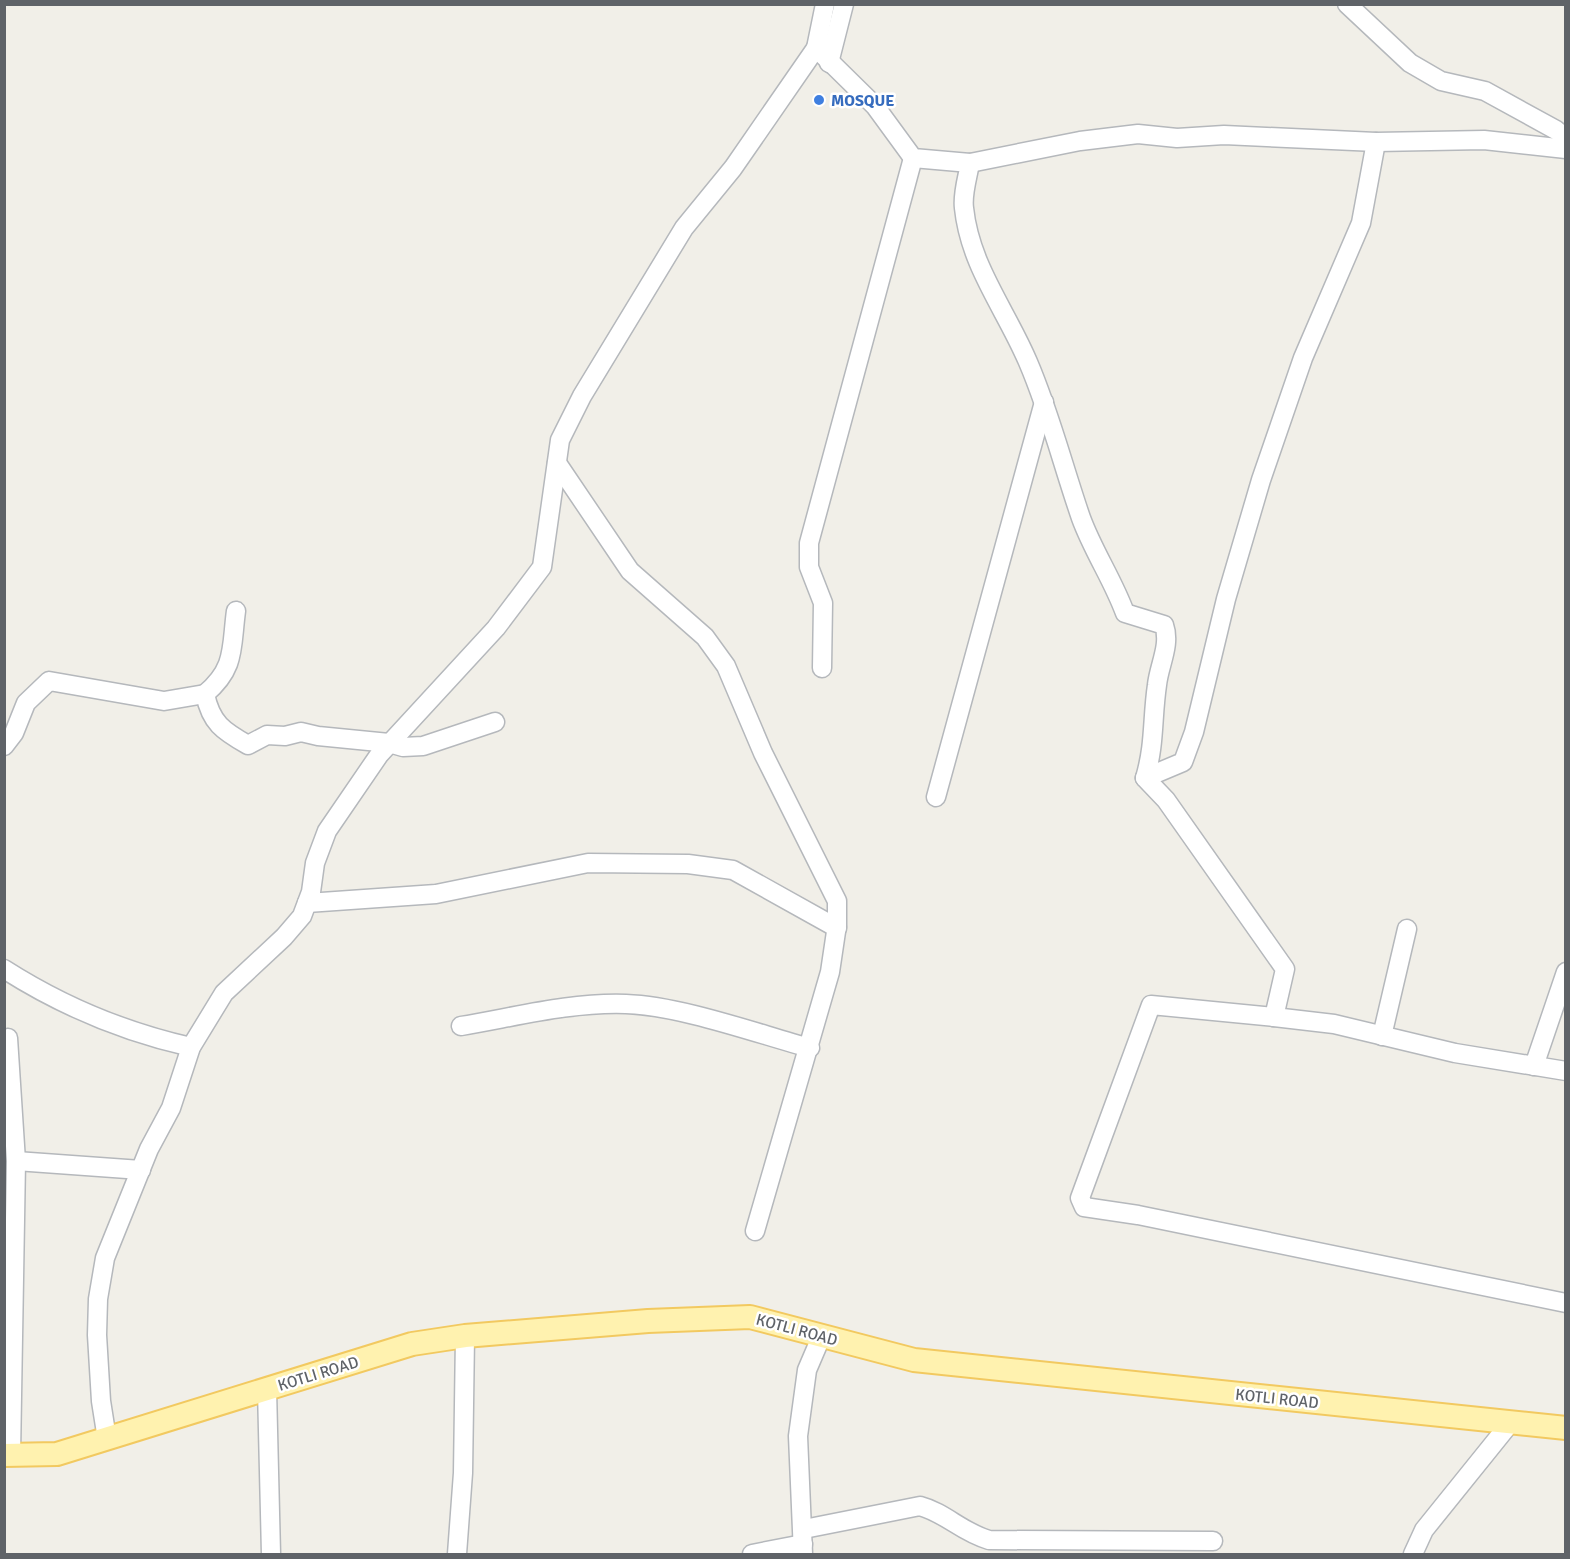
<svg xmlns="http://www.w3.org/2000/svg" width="1570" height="1559" font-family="Signika,sans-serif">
  <rect width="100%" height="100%" fill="#f1efe8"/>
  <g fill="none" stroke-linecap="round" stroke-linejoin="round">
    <defs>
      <g id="minor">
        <path d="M825,4L816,48L875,106L913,158L970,163C968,176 962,194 964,208C970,266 1006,310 1028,362C1050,413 1063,466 1081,518C1093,551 1113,580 1125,613L1164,625C1171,645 1159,665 1157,685C1152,719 1155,744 1145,778L1166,800L1285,969L1274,1017L1151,1005L1080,1198L1084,1207L1138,1215L1566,1303"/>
        <polyline points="1347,4 1410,63 1441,81 1485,91 1556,130 1566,138"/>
        <polyline points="829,63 844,4"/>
        <polyline points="970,163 1080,141 1138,134 1177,138 1224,135 1376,142 1484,140 1566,149"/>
        <polyline points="557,463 630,571 705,637 726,666 763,753 837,901 837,925 830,972 755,1231"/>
        <path d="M236,611C231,648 236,668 205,694C211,723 223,731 248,745L267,735L285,736L301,732L318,736L389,743L403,747L423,746L495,722"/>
        <polyline points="822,668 823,603 809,567 809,543 913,158"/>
        <polyline points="4,746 14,733 26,703 49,681 164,701 205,694"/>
        <polyline points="1145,778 1183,762 1194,732 1226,599 1261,480 1303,358 1361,223 1376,142"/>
        <polyline points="936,797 1044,402"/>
        <polyline points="307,903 436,894 588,863 688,864 733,870 837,928"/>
        <path d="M4,969C62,1006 124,1032 191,1047"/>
        <polyline points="1274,1017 1334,1024 1455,1053 1566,1071"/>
        <path d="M461,1026C515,1017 571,1002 626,1004C681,1006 755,1033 810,1048"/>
        <polyline points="1382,1036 1407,929"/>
        <polyline points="8,1038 16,1161 11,1455"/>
        <polyline points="1534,1066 1566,972"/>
        <polyline points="16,1161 141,1170"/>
        <polyline points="267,1389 271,1554"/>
        <polyline points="107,1439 101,1401 97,1335 98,1299 105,1258 149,1149 171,1108 191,1047 224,993 284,937 302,916 311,892 315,863 327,831 379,755 496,628 542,567 560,440 582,396 684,228 733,168 816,48"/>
        <path d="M804,1529L920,1506C946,1513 961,1532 989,1540L1213,1541"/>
        <polyline points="457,1554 463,1473 465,1336"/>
        <polyline points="752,1554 803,1544"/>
        <polyline points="803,1554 798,1436 807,1370 822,1335"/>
        <polyline points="1413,1554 1424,1530 1511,1422"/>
      </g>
      <polyline id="major" points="4,1455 57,1454 412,1344 465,1336 648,1321 750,1317 914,1360 1566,1428"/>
    </defs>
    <!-- minor casing -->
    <use href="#minor" stroke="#b5b8bc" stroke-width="21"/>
    <!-- major casing -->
    <use href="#major" stroke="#f2c960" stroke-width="26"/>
    <!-- minor -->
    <use href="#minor" stroke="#fff" stroke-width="18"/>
    <!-- major -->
    <use href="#major" stroke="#fff2af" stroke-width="22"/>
  </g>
  <!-- markers -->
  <circle fill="#3f7fe0" stroke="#fff" stroke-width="2" cx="819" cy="100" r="6"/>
  <g text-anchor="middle" stroke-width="5" stroke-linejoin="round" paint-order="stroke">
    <!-- shop labels -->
    <g font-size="16" font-weight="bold" fill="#366cbe" stroke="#fff" text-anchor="start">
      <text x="831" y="106">MOSQUE</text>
    </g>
    <!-- street labels -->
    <g font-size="16" fill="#5f6368" stroke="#fff">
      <text transform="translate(797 1329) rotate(15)" y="6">KOTLI ROAD</text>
      <text transform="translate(318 1373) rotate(-17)" y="6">KOTLI ROAD</text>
      <text transform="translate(1277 1398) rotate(6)" y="6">KOTLI ROAD</text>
    </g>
  </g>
  <!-- border -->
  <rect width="1570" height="1559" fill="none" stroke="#5f6368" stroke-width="12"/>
</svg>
